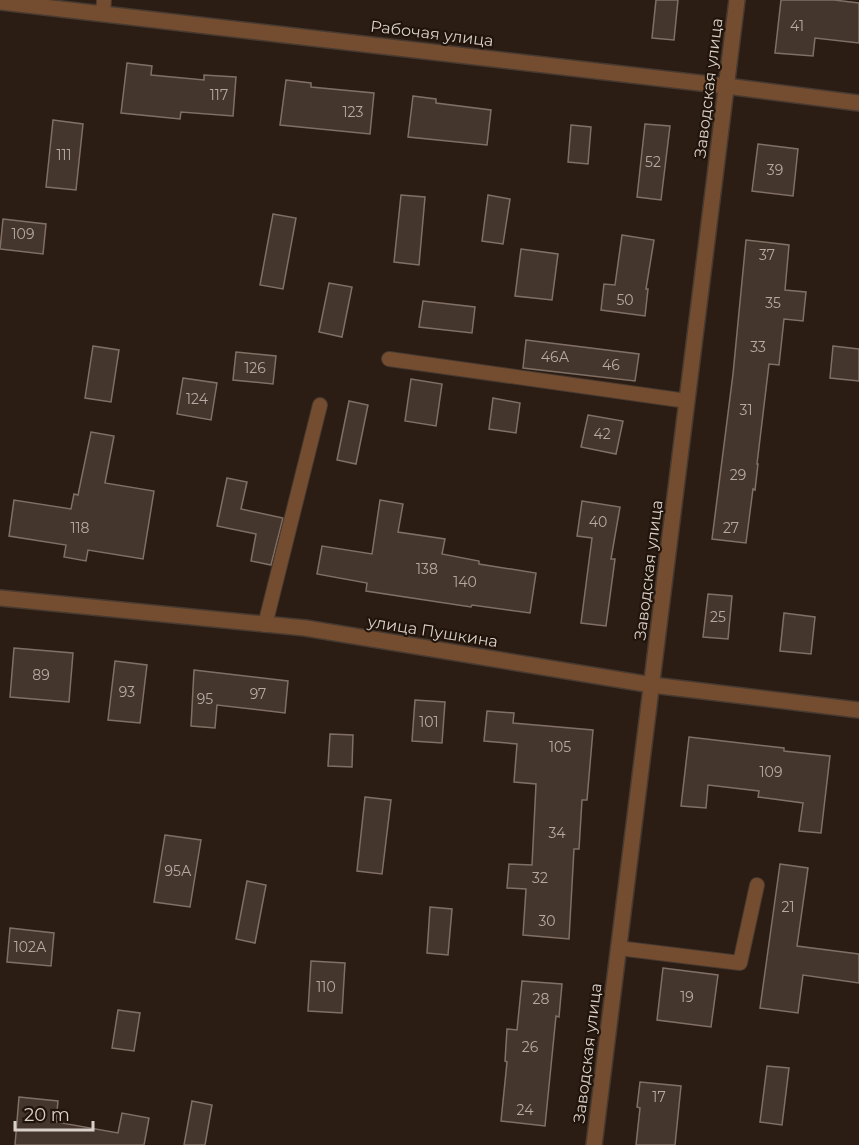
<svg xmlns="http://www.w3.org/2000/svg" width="859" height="1145" font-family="Montserrat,sans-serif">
  <rect width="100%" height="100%" fill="#2b1d14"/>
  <!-- building -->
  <g fill="#45362d" stroke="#806f64" stroke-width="1.5">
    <polygon points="656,0 678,0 674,40 652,38"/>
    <polygon points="781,0 834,0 859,3 859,43 815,38 813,56 775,53"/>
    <polygon points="127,63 152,66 151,75 204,80 204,75 236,77 233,116 181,112 180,119 121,113"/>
    <polygon points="286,80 311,83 311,87 374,93 370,134 280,125"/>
    <polygon points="413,96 436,99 436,103 491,110 487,145 408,137"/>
    <polygon points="53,120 83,124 76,190 46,187"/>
    <polygon points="645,124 670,126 661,200 637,197"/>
    <polygon points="571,125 591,127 588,164 568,162"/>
    <polygon points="758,144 798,149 793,196 752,191"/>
    <polygon points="401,195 425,197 419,265 394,262"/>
    <polygon points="488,195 510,199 503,244 482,241"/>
    <polygon points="273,214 296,218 283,289 260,285"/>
    <polygon points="3,219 46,224 43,254 0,249"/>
    <polygon points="622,235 654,240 646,289 648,289 645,316 601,310 604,284 615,285"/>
    <polygon points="746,240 789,245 785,290 806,292 803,321 784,319 779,365 769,364 757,464 758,464 755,490 753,489 746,543 712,539 733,374"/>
    <polygon points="521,249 558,254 552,300 515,296"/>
    <polygon points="329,283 352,287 342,337 319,332"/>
    <polygon points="423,301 475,307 472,333 419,327"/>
    <polygon points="526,340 639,354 635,381 523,368"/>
    <polygon points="93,346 119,350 111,402 85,398"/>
    <polygon points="833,346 859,349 859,381 830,378"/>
    <polygon points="236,352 276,356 273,384 233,380"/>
    <polygon points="183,378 217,383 211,420 177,414"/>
    <polygon points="411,379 442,384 436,426 405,421"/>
    <polygon points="493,398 520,403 516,433 489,429"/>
    <polygon points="349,401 368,405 356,464 337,460"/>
    <polygon points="588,415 623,421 616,454 581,447"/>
    <polygon points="91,432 114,436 105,483 154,491 143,559 88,550 86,561 64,557 66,545 9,536 14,500 71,509 74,494 78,495"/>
    <polygon points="227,478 247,482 241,509 283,518 271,565 251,561 256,534 217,526"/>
    <polygon points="380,500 403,504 398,532 445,539 442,554 479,561 479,564 536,573 530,613 472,605 471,607 366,591 367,583 317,574 322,546 372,554"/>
    <polygon points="582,501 620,507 611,559 615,559 606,626 581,623 592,538 577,536"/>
    <polygon points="708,594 732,596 728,639 703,637"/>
    <polygon points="784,613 815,617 811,654 780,651"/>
    <polygon points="14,648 73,653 69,702 10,697"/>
    <polygon points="115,661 147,665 140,723 108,720"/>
    <polygon points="194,670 288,681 285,713 217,705 215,728 191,726"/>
    <polygon points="415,700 445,702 442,743 412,741"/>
    <polygon points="487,711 514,713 513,723 593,730 587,800 582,800 579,849 574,849 569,939 523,935 526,889 507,888 509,864 532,865 536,784 514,782 517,744 484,741"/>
    <polygon points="330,734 353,735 352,767 328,766"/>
    <polygon points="689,737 784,748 784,751 830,756 821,833 799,831 803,803 758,797 759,791 708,785 706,808 681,806"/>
    <polygon points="365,797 391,800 382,874 357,871"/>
    <polygon points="165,835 201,840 190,907 154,902"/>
    <polygon points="780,864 808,868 797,946 859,954 859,983 803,975 798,1013 760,1008"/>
    <polygon points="247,881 266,885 255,943 236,939"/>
    <polygon points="430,907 452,909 448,955 427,953"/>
    <polygon points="10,928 54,933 51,966 7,962"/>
    <polygon points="311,961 345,963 342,1013 308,1011"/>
    <polygon points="663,968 718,975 711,1027 657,1020"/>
    <polygon points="522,981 562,984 559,1017 556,1016 545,1126 501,1121 507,1062 505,1061 507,1029 517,1030"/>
    <polygon points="118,1010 140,1013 134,1051 112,1048"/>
    <polygon points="767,1066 789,1068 782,1125 760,1122"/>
    <polygon points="640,1082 681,1086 675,1145 636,1145 640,1108 637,1107"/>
    <polygon points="19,1097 58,1101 56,1122 118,1133 122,1113 149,1118 144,1145 15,1145"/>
    <polygon points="192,1101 212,1105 205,1145 184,1145"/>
  </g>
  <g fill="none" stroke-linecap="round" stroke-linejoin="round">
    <defs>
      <g id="lane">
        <polyline points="103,14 104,0"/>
        <polyline points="389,359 687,401"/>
        <polyline points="265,625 320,405"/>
        <polyline points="618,948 740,963 757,885"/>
      </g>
      <g id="street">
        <polyline points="0,2 726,86 859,103"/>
        <polyline points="0,598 305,628 652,685 859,710"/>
        <polyline points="594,1145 737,0"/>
      </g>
    </defs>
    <!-- lane casing -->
    <use href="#lane" stroke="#473a31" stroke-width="16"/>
    <!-- street casing -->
    <use href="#street" stroke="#473a31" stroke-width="18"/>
    <!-- lane -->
    <use href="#lane" stroke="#744c2f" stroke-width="14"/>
    <!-- street -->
    <use href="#street" stroke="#744c2f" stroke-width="15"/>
  </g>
  <g text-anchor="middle" stroke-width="4.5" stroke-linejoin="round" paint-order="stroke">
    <!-- number labels -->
    <g font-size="14" fill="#b4aaa3">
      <text x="797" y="31">41</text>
      <text x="219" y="100">117</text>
      <text x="353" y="117">123</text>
      <text x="64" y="160">111</text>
      <text x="653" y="167">52</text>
      <text x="775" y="175">39</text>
      <text x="23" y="239">109</text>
      <text x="767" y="260">37</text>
      <text x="625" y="305">50</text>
      <text x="773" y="308">35</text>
      <text x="758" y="352">33</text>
      <text x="555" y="362">46А</text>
      <text x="611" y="370">46</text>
      <text x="255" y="373">126</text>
      <text x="197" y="404">124</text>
      <text x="746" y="415">31</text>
      <text x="602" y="439">42</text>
      <text x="738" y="480">29</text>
      <text x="598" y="527">40</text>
      <text x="80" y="533">118</text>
      <text x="731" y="533">27</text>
      <text x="427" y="574">138</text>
      <text x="465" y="587">140</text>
      <text x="718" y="622">25</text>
      <text x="41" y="680">89</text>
      <text x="127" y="697">93</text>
      <text x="258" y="699">97</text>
      <text x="205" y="704">95</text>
      <text x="429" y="727">101</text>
      <text x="560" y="752">105</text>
      <text x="771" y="777">109</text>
      <text x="557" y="838">34</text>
      <text x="178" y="876">95А</text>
      <text x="540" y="883">32</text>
      <text x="788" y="912">21</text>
      <text x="547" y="926">30</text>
      <text x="30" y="952">102А</text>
      <text x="326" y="992">110</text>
      <text x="687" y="1002">19</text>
      <text x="541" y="1004">28</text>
      <text x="530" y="1052">26</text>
      <text x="659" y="1102">17</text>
      <text x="525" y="1115">24</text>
    </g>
    <!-- street labels -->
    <g font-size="16" fill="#d9d0ca" stroke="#21140b">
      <text transform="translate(432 33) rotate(7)" y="6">Рабочая улица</text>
      <text transform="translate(708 88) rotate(-83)" y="6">Заводская улица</text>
      <text transform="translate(648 570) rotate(-83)" y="6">Заводская улица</text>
      <text transform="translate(433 631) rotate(9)" y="6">улица Пушкина</text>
      <text transform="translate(587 1053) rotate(-83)" y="6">Заводская улица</text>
    </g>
  </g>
  <!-- scale -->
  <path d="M15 1121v9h78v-9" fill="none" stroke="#d9d0ca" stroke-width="3"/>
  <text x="24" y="1121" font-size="18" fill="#d9d0ca" stroke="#21140b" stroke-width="4.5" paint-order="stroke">20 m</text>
</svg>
